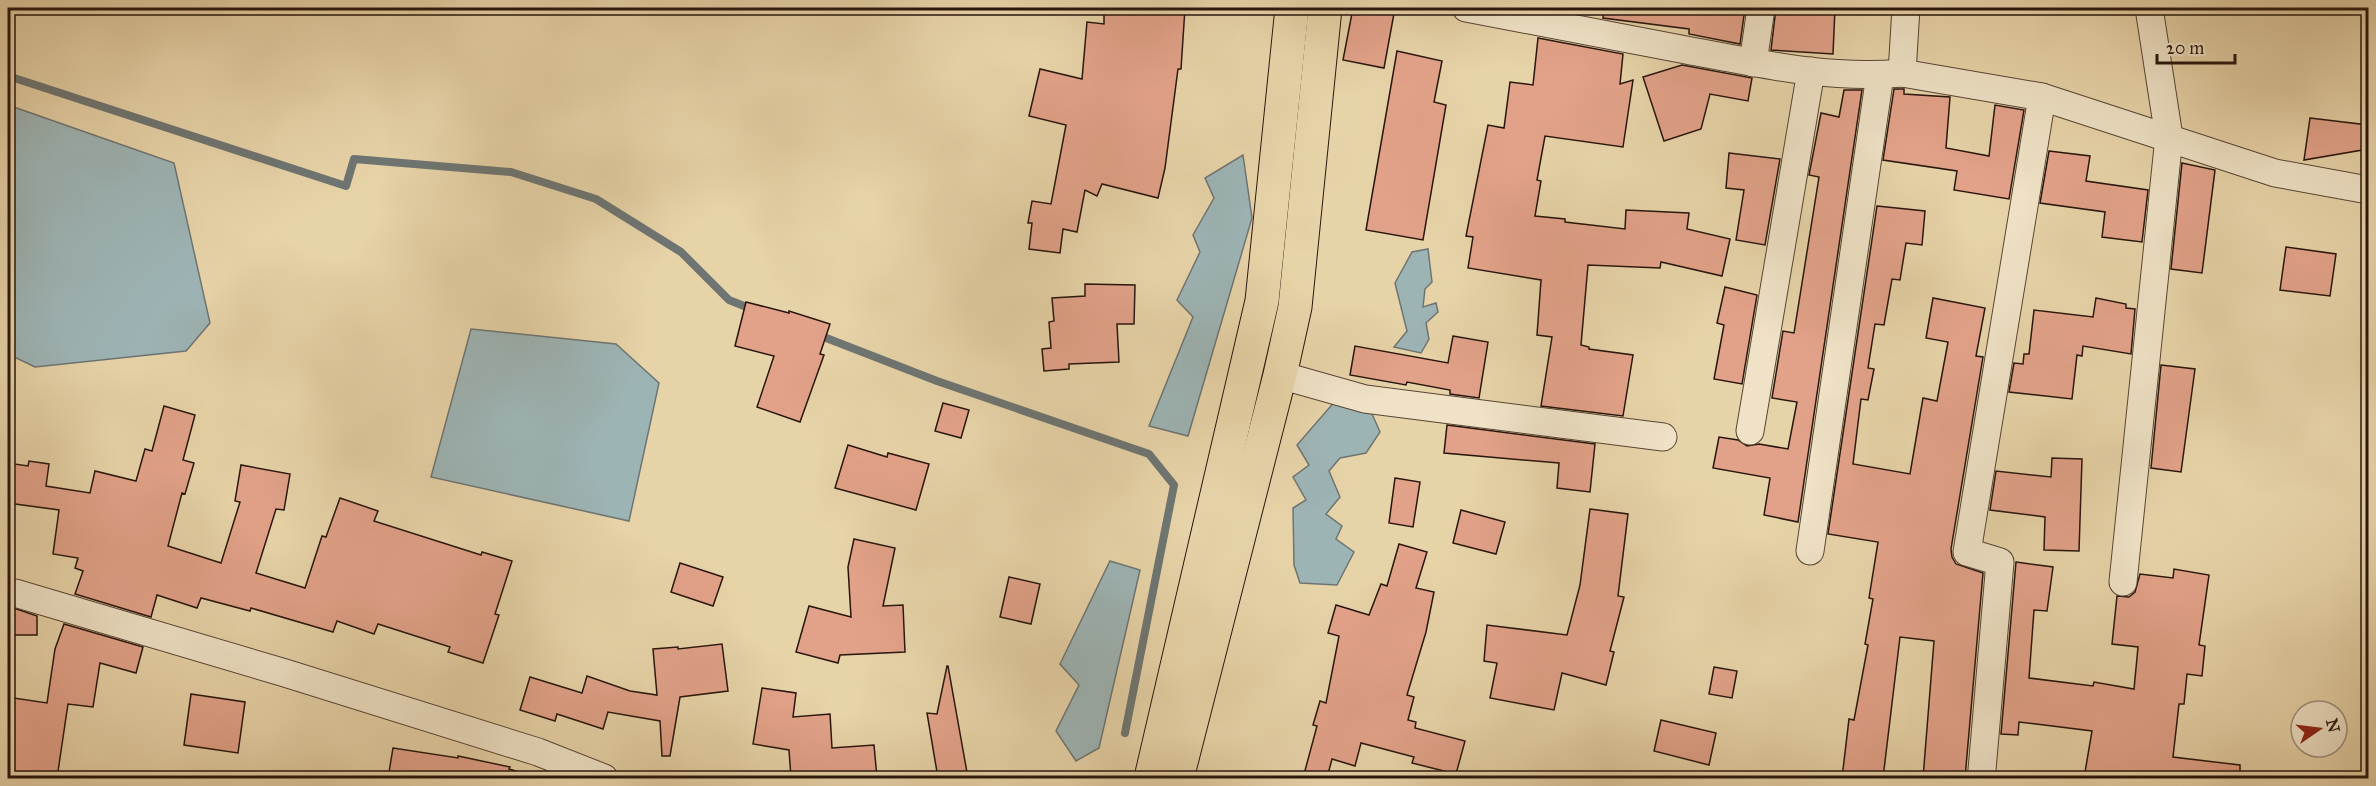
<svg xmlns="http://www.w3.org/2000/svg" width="2376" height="786" font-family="'IM FELL Great Primer',serif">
  <rect width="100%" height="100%" fill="#e7d3a8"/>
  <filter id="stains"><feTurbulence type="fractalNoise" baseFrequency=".00333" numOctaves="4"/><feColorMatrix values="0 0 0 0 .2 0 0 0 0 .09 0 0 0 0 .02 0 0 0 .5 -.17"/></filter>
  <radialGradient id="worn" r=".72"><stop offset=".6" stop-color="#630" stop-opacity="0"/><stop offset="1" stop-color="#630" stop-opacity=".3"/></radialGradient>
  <!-- water -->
  <g fill="#9db4b5" stroke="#6e7572" stroke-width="1.5">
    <polygon points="8,105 174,163 210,323 186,351 35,367 8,354"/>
    <polygon points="1243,155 1252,218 1188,436 1149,426 1193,317 1177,300 1200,252 1193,235 1214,198 1205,178"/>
    <polygon points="1428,249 1432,282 1425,289 1423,307 1436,303 1438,312 1426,323 1429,339 1421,353 1394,347 1407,331 1395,283 1412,252"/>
    <polygon points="471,329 616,344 659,383 629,521 431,477"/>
    <polygon points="1336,400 1368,405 1380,432 1366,453 1340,458 1329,471 1340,497 1326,514 1342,526 1336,539 1354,552 1337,585 1300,583 1294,565 1293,508 1306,500 1293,477 1309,465 1297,445"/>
    <polygon points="1110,561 1140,570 1099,748 1076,761 1056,731 1079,685 1060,664"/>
  </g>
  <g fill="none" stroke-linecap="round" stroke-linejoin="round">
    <!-- stream -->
    <g stroke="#6e7572" stroke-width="8">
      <polyline points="8,76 346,186 354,159 511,172 596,199 681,252 729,300 754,310"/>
      <polyline points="816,334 937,381 1149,454 1174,485 1125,733"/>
    </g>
  </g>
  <!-- building -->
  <g fill="#e2a289" stroke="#28160d" stroke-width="1.5">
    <polygon points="1104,8 1185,8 1181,69 1178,69 1165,168 1158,198 1102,184 1097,196 1085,190 1077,232 1063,229 1060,253 1029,249 1032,223 1028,223 1032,201 1051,204 1066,125 1029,116 1040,69 1082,79 1087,22 1104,24"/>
    <polygon points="1353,8 1395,8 1384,68 1343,60"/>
    <polygon points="1604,8 1745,8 1740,44 1689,34 1689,29 1603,18"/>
    <polygon points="1776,8 1835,8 1833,54 1771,50"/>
    <polygon points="1538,38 1623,54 1620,84 1633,80 1623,147 1545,136 1537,180 1541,181 1535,216 1565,219 1565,222 1625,229 1626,210 1689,213 1687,229 1730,239 1722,276 1661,262 1660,268 1588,265 1581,345 1589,347 1589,349 1633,355 1623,416 1541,406 1552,337 1537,335 1541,280 1468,268 1473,237 1466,236 1488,125 1504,128 1510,82 1533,85"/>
    <polygon points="1397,51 1442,61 1434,102 1446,105 1423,240 1366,230"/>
    <polygon points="1682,65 1752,78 1748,101 1710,94 1701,129 1664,141 1643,77"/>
    <polygon points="1894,89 1904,89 1904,94 1950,97 1946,148 1989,156 1995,105 2024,110 2009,199 1954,190 1957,171 1883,160"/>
    <polygon points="1844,90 1862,90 1798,522 1764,515 1770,478 1713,468 1719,437 1738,440 1747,446 1759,444 1788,449 1797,402 1772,398 1783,331 1794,333 1819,177 1809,175 1821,113 1839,117"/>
    <polygon points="2310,118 2368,125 2368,149 2304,160"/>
    <polygon points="2049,151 2090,156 2086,181 2148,190 2142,242 2102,237 2105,212 2040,203"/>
    <polygon points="1729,153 1780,159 1765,245 1736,240 1744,190 1726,188"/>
    <polygon points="2182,163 2215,170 2202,273 2171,269"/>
    <polygon points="1877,206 1925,211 1922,245 1906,243 1900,280 1892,279 1884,325 1875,324 1868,368 1874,369 1868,400 1861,399 1853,464 1910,474 1923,398 1937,401 1948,342 1926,338 1933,298 1985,308 1976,356 1983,357 1951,549 1952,557 1956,564 1983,573 1965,778 1923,778 1934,641 1900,637 1883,778 1842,778 1849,719 1854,720 1868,645 1865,644 1873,599 1869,598 1878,542 1828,534"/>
    <polygon points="2286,247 2336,254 2330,296 2280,290"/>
    <polygon points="1085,284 1135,285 1134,324 1117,324 1119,362 1069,364 1069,369 1044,371 1042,349 1051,348 1049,322 1054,321 1052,298 1085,296"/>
    <polygon points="1725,287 1757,295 1742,384 1714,379 1724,325 1717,323"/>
    <polygon points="2096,298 2126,304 2126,308 2135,309 2131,354 2083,346 2082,356 2077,355 2072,399 2009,392 2014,363 2023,364 2024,354 2029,354 2034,310 2093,317"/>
    <polygon points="746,302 789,313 789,311 830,324 820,354 824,355 800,422 757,407 774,356 735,346"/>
    <polygon points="1453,336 1488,342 1479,398 1450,394 1450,390 1407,382 1406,385 1350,375 1355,346 1448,363"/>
    <polygon points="2161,365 2195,369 2181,472 2151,468"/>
    <polygon points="943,403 969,410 961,438 935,431"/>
    <polygon points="164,406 195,415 183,460 194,463 185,494 182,493 168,546 221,563 240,502 235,501 241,465 290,474 284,510 276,509 256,573 305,588 322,536 326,537 340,498 378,511 374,521 481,555 482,552 512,561 495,614 499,615 483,663 448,652 450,647 378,624 374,634 337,621 333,632 251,608 250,611 201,598 197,608 157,595 151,617 75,594 83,571 75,568 78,558 53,554 59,510 8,503 8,463 28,466 29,461 49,464 46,486 90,493 95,471 136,481 145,449 152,451"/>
    <polygon points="1447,425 1595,444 1590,492 1557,488 1559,463 1444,453"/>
    <polygon points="848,445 887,457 888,453 929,464 916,510 835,488"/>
    <polygon points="2052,458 2082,459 2079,551 2044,550 2045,517 1990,510 1996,471 2051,477"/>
    <polygon points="1395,478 1420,482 1413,527 1389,523"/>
    <polygon points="1590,509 1628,514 1618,596 1624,597 1610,651 1614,652 1606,685 1562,673 1554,710 1490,698 1497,663 1484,661 1487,625 1567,635 1580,585"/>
    <polygon points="1461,510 1505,522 1496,554 1453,543"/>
    <polygon points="854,539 895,548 883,606 903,605 905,652 840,655 838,663 796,652 809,606 851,617 848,567"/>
    <polygon points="1399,544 1427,552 1416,588 1434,592 1426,632 1407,695 1414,697 1408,720 1416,722 1415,728 1465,741 1456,774 1412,763 1414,757 1361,743 1355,766 1332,759 1327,778 1303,778 1317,726 1313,725 1320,701 1326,703 1339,636 1328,633 1336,605 1369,615 1381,584 1387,586"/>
    <polygon points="2016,562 2053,567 2047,611 2034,610 2029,678 2093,686 2094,682 2134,689 2138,647 2112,644 2117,596 2129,597 2135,592 2140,574 2173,578 2174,569 2209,575 2199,645 2205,646 2202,676 2187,674 2184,704 2179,704 2173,757 2240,765 2240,778 2084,778 2092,731 2019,722 2018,735 2001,734"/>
    <polygon points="680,563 723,577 713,606 671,592"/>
    <polygon points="1009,577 1040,584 1031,624 1000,617"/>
    <polygon points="8,606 37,616 37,635 8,635"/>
    <polygon points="64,624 143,647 136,673 100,663 93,707 68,704 57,778 12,778 11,749 8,749 8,741 14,698 47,703 55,649"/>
    <polygon points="722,644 728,691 680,697 670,756 662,756 660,721 608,712 603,729 557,714 555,721 520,710 530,677 582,693 587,676 630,691 657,695 653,649 678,647 678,649"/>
    <polygon points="947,666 948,666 968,778 938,778 927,713 937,714"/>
    <polygon points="1714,667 1737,671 1732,698 1709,694"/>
    <polygon points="762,688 796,693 793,717 830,714 832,748 874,745 877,778 791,778 789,750 753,744"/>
    <polygon points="191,694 245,702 238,753 184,745"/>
    <polygon points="1661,720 1716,733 1709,765 1654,751"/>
    <polygon points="393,748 458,758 458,756 510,767 509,769 516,771 515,778 388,778"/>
  </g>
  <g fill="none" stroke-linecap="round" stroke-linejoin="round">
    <defs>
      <g id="street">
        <path d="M1466,8C1539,22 1612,36 1686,50C1756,63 1830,80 1902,73L2042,97L2275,173L2368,190"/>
        <polyline points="1753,63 1761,8"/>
        <polyline points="1902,73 1906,8"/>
        <polyline points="1280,375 1365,399 1663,437"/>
        <polyline points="1750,431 1811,71"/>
        <polyline points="1810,551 1880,75"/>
        <polyline points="2123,582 2169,137 2149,8"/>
        <polyline points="15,593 285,673 538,752 604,778"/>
        <polyline points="1983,778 1982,770 2000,562 1967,552 2042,97"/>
      </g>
      <g id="highway">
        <polyline points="1151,778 1262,301 1292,8"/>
        <polyline points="1177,778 1280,375 1295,307 1325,8"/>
      </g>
    </defs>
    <!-- street casing -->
    <use href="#street" stroke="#584534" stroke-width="29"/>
    <!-- highway casing -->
    <use href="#highway" stroke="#28160d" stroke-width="35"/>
    <!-- street -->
    <use href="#street" stroke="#efe2c6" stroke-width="27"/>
    <!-- highway -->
    <use href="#highway" stroke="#e7d3a8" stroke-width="33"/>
  </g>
  <!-- margin -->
  <rect width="2376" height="786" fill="none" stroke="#e7d3a8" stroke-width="30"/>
  <rect x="9" y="9" width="2358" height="768" fill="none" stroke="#28160d" stroke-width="3"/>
  <rect x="15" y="15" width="2346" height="756" fill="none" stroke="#28160d" stroke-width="1.5"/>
  <!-- north arrow -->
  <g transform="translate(2319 729) rotate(76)"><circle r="28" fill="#efe2c6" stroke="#9f907c" stroke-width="1.5"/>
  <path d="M0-4.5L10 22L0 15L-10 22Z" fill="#8f2418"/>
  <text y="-9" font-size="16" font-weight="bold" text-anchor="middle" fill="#28160d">N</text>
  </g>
  <!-- scale -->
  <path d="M2157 54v9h78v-9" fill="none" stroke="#28160d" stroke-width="3"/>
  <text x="2166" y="54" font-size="18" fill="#28160d" stroke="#efe2c6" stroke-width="4.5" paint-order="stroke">20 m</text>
  <rect width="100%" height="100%" filter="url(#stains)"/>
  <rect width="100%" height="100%" fill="url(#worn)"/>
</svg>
